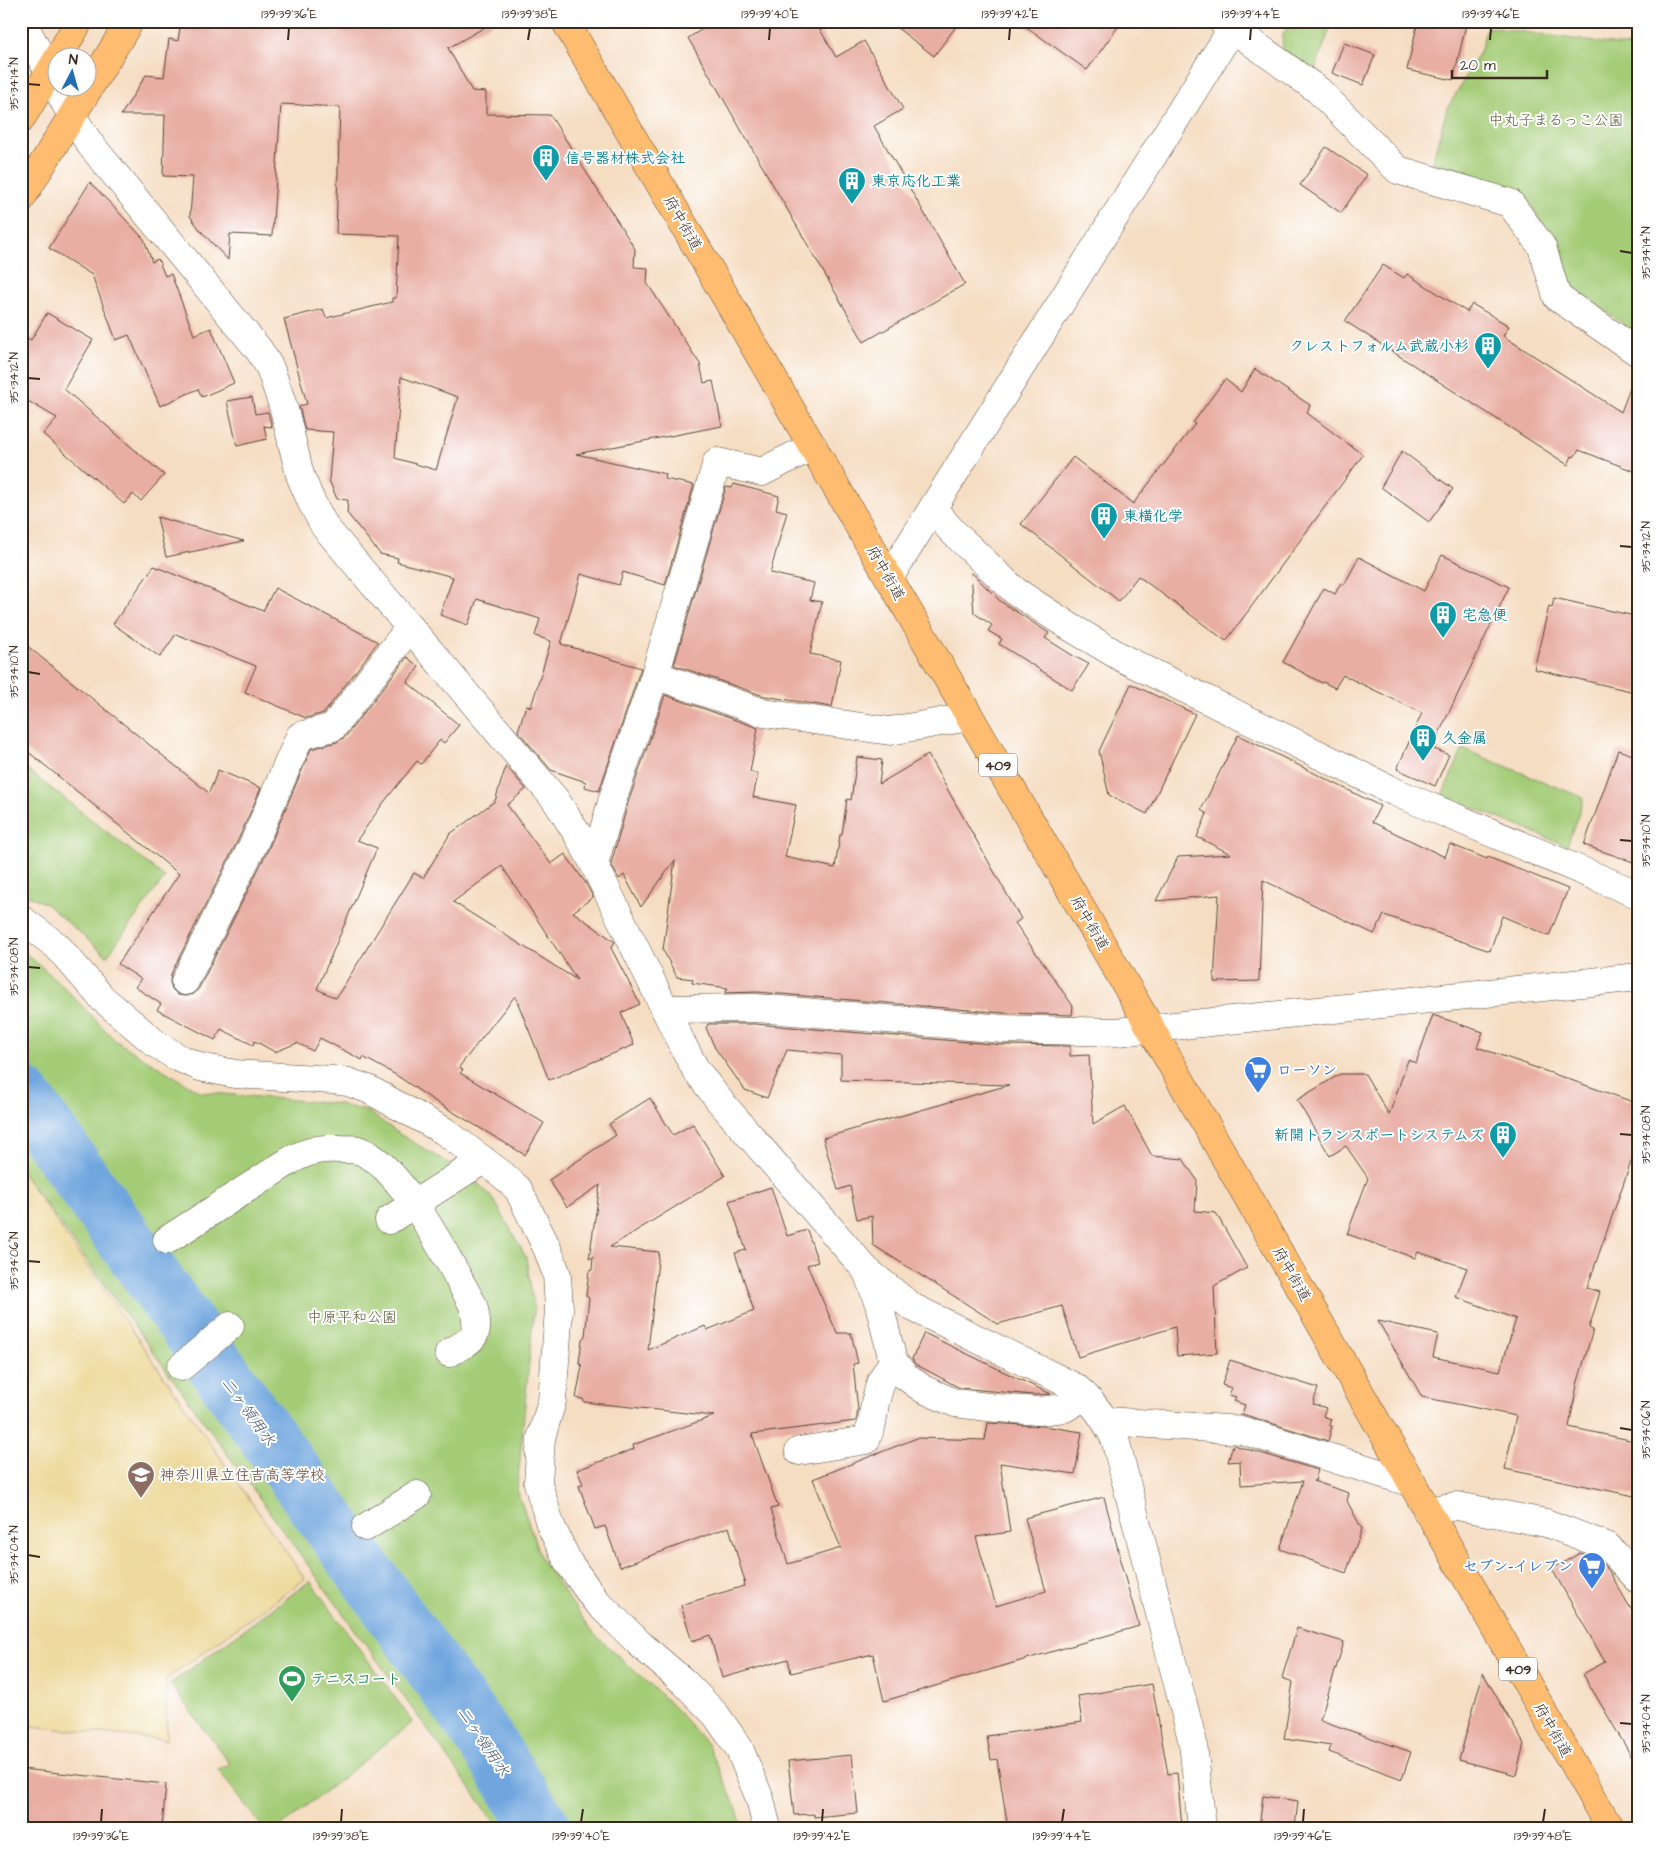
<svg xmlns="http://www.w3.org/2000/svg" width="1660" height="1849" font-family="'Architects Daughter','Klee One',sans-serif">
  <rect width="100%" height="100%" fill="#fff"/>
  <filter id="ink" filterUnits="userSpaceOnUse"><feTurbulence type="fractalNoise" baseFrequency=".02" numOctaves="2"/><feDisplacementMap in="SourceGraphic" scale="10" xChannelSelector="R" yChannelSelector="G"/><feConvolveMatrix kernelMatrix="1 2 1 2 8 2 1 2 1" color-interpolation-filters="sRGB"/></filter>
  <filter id="wash" filterUnits="userSpaceOnUse"><feTurbulence type="fractalNoise" baseFrequency=".0096" numOctaves="4" result="noise"/><feDisplacementMap in="SourceGraphic" scale="20" xChannelSelector="R" yChannelSelector="G"/><feGaussianBlur stdDeviation="1.12" result="paint"/><feColorMatrix in="noise" values="0 0 0 0 0 0 0 0 0 0 0 0 0 0 0 0 0 1.4 0 .05"/><feComposite in="paint" operator="in"/></filter>
  <g filter="url(#wash)">
    <rect width="100%" height="100%" fill="#f5ddc2"/>
    <!-- green -->
    <g fill="#a4cc77" stroke="#707b4a">
      <polygon points="1292,21 1333,21 1315,69 1283,50 1282,35"/>
      <polygon points="1487,27 1639,48 1639,336 1568,283 1565,259 1527,199 1503,185 1432,163 1447,109 1480,52"/>
      <polygon points="1463,749 1584,798 1567,846 1442,795"/>
      <polygon points="21,765 165,877 107,956 46,904 21,892"/>
      <polygon points="21,949 62,985 116,1041 200,1092 340,1104 369,1112 401,1135 472,1177 494,1200 526,1257 534,1309 517,1490 541,1559 593,1633 672,1705 708,1745 736,1807 742,1828 499,1828 21,1170"/>
      <polygon points="310,1581 413,1722 279,1828 263,1828 218,1770 230,1764 170,1684"/>
    </g>
    <!-- sand -->
    <polygon fill="#eeda9e" stroke="#94825e" points="21,1171 305,1579 166,1679 167,1740 21,1725"/>
    <g fill="none" stroke-linecap="round" stroke-linejoin="round">
      <!-- river -->
      <polyline stroke="#70a6de" stroke-width="58" points="21,1095 480,1732 542,1828"/>
    </g>
    <g id="blocks">
      <!-- building -->
      <g fill="#e8ada3" fill-rule="evenodd">
        <path d="M181,21H496L448,48L472,91L486,92V114L550,115L635,249L634,267L648,268L647,283L700,364L704,383L713,381L722,426L576,454L666,474L665,479L694,485L665,585L623,572L619,585L581,574L561,644L641,668L599,791L585,787L586,782L551,770L518,731L526,705L531,707L551,641L535,636L540,619L477,599L468,625L440,615L453,577L397,562L398,558L380,554L347,513L348,500L337,499L329,480L333,432L305,430L299,406L307,404L284,319L323,309L326,318L392,302V298H396L399,236L336,234L340,107L281,104L272,236L230,234L228,260L200,230L190,216L193,177L163,176L165,115H121L146,75L164,77L169,39L178,41ZM401,377L458,397L436,470L395,458Z"/>
        <polygon points="716,21 815,21 836,57 864,41 903,109 874,126 965,284 864,342 688,38"/>
        <polygon points="888,21 960,21 934,56"/>
        <polygon points="1018,21 1122,21 1087,70"/>
        <polygon points="1418,21 1467,21 1453,80 1407,70"/>
        <polygon points="1344,43 1375,55 1363,85 1332,73"/>
        <polygon points="1326,147 1367,175 1341,213 1300,185"/>
        <polygon points="90,182 144,239 152,262 158,259 165,276 171,274 194,335 211,328 234,383 202,397 198,389 160,406 129,335 116,340 92,275 49,248"/>
        <polygon points="1383,265 1404,278 1407,274 1467,312 1472,304 1509,326 1503,336 1621,412 1637,370 1639,370 1639,473 1579,450 1574,457 1572,456 1568,465 1345,321"/>
        <polygon points="47,313 93,340 64,389 164,475 141,501 133,494 124,504 43,434 57,418 21,397 21,335 31,340"/>
        <polygon points="1255,369 1310,405 1307,413 1363,455 1226,641 1138,576 1119,601 1021,524 1073,457 1133,504 1195,424 1193,423 1225,379 1241,392"/>
        <polygon points="252,397 255,414 268,412 272,427 264,426 267,439 237,446 227,401"/>
        <polygon points="1402,451 1453,489 1429,522 1381,487"/>
        <polygon points="734,484 779,496 776,509 787,512 770,573 814,583 810,600 822,602 810,654 841,660 832,707 764,696 674,665 726,487 732,488"/>
        <polygon points="157,517 244,541 166,557"/>
        <polygon points="1442,555 1509,587 1432,748 1449,755 1435,786 1397,769 1422,713 1343,675 1335,688 1323,682 1322,683 1283,662 1324,588 1335,594 1341,583 1344,585 1359,557 1424,591"/>
        <polygon points="154,566 263,611 275,588 378,642 324,713 306,718 245,692 256,666 176,634 160,657 113,624"/>
        <polygon points="971,572 1000,601 1049,633 1045,638 1075,657 1089,664 1072,690 999,644 1002,639 988,631 992,625 974,613"/>
        <polygon points="1554,598 1639,617 1639,693 1534,669 1549,606 1552,607"/>
        <path d="M21,641L209,793L218,770L261,788L239,838L171,974L170,982L172,989L178,995L186,996L194,994L199,988L267,852L311,749L337,742L345,737L407,657L419,667L407,682L459,725L444,743L440,740L421,764L417,761L384,802L357,840L377,848L317,989L336,998L414,873L423,878L450,834L495,801L506,766L526,789L507,805L551,864L565,854L585,882L593,897L573,912L615,942L611,948L640,1004L621,1013L634,1045L549,1080L515,996L459,1067L463,1070L460,1073L544,1123L525,1155L433,1100L396,1075L363,1057L362,1060L320,1038L313,1051L297,1043L275,1052L255,1041L253,1045L221,1029L215,1040L157,1010L161,1004L135,987L141,979L118,964L179,874L21,746ZM502,866L577,980L453,902Z"/>
        <polygon points="1131,684 1195,714 1147,814 1109,795 1099,751"/>
        <polygon points="665,695 758,728 750,772 758,774 753,797 796,805 785,857 835,868 840,835 842,835 847,799 851,800 857,757 882,760 879,784 928,755 1021,919 1015,923 1073,1006 1072,1015 1005,1013 757,992 725,993 728,988 692,983 693,979 677,977 663,950 675,860 641,907 624,875 619,879 611,864 628,803"/>
        <polygon points="1238,735 1380,806 1372,822 1445,857 1450,844 1487,859 1488,857 1568,889 1549,936 1502,916 1490,951 1384,915 1374,934 1263,880 1259,981 1214,982 1219,895 1156,901 1178,857 1231,854 1197,837 1207,814 1201,810"/>
        <polygon points="1618,750 1639,757 1639,864 1584,845"/>
        <polygon points="1433,1015 1483,1032 1477,1047 1639,1104 1639,1139 1587,1288 1600,1292 1589,1328 1593,1330 1577,1385 1569,1427 1639,1442 1639,1497 1505,1469 1516,1416 1422,1397 1378,1321 1438,1334 1433,1357 1500,1371 1516,1319 1456,1297 1467,1268 1418,1252 1415,1258 1347,1234 1368,1178 1346,1146 1330,1156 1297,1100 1340,1074 1365,1074 1389,1115 1408,1060 1416,1063"/>
        <polygon points="708,1024 755,1024 1003,1045 1070,1046 1070,1056 1089,1055 1093,1124 1125,1106 1152,1156 1183,1159 1197,1180 1195,1211 1216,1213 1247,1268 1214,1286 1217,1353 1177,1356 1175,1327 1078,1357 1062,1306 998,1324 873,1245 872,1216 857,1219 850,1186 838,1190 823,1138 1009,1085 841,1080 841,1055 787,1050 767,1098 745,1090 715,1048 706,1028"/>
        <polygon points="650,1098 673,1135 693,1124 725,1176 610,1247 659,1252 648,1350 705,1326 707,1330 754,1311 735,1253 746,1250 729,1201 771,1187 787,1236 807,1230 818,1262 807,1265 837,1333 851,1333 858,1363 853,1364 858,1410 856,1421 752,1434 778,1507 771,1509 788,1564 841,1548 813,1479 917,1438 985,1440 988,1423 1043,1426 1082,1432 1075,1474 1000,1463 1010,1532 976,1537 996,1606 1046,1591 1025,1518 1104,1497 1120,1557 1119,1557 1139,1626 884,1701 873,1654 791,1673 788,1659 722,1678 710,1635 692,1641 681,1605 744,1586 743,1582 745,1582 729,1527 620,1567 605,1526 595,1529 579,1486 583,1484 577,1470 634,1449 633,1445 714,1416 584,1402 583,1399 576,1398 582,1366 579,1363 582,1339 585,1336 589,1298 586,1296 589,1271 592,1270 593,1257 589,1259 600,1185 567,1207 549,1180 616,1135 609,1124"/>
        <polygon points="924,1333 1023,1381 1051,1394 1033,1395 960,1388 915,1364 912,1359"/>
        <polygon points="1230,1360 1318,1388 1313,1404 1326,1408 1323,1416 1331,1419 1329,1425 1332,1426 1328,1441 1242,1414 1245,1405 1234,1401 1236,1397 1229,1395 1232,1388 1222,1385"/>
        <polygon points="1233,1445 1318,1470 1315,1481 1313,1481 1349,1493 1347,1501 1362,1529 1346,1573 1280,1549 1303,1481 1241,1485 1240,1461 1228,1462"/>
        <polygon points="1580,1553 1598,1559 1609,1571 1639,1623 1639,1769 1583,1674 1605,1662 1552,1569"/>
        <polygon points="1297,1628 1344,1642 1320,1720 1411,1752 1402,1779 1329,1752 1331,1746 1284,1739 1293,1682 1282,1678"/>
        <polygon points="1483,1673 1524,1744 1516,1775 1459,1760"/>
        <polygon points="1152,1684 1168,1774 1177,1773 1182,1828 1008,1828 997,1759 991,1760 987,1736 1082,1722 1078,1696"/>
        <polygon points="852,1755 858,1813 814,1817 814,1814 794,1815 788,1761"/>
        <polygon points="21,1769 166,1784 162,1828 21,1828"/>
        <polygon points="1263,1796 1298,1801 1295,1828 1259,1828"/>
      </g>
    </g>
  </g>
  <g filter="url(#ink)">
    <use href="#blocks" fill-opacity="0" stroke="#574537" stroke-width="1"/>
    <g fill="none" stroke-linecap="round" stroke-linejoin="round">
      <defs>
        <g id="minor">
          <path d="M22,21L72,116L90,144L259,350L270,368L284,409L300,475L311,501L325,527L555,799L578,835L594,864L681,1042L696,1070L719,1100L866,1270L912,1307L1075,1387C1093,1402 1104,1417 1115,1439L1193,1743L1202,1828"/>
          <polyline points="1222,21 1318,90 1398,170 1510,203 1542,247 1557,297 1639,353"/>
          <polyline points="933,509 952,531 1015,591 1067,625 1124,659 1395,792 1639,895"/>
          <polyline points="889,578 1237,21"/>
          <polyline points="655,675 764,713 890,731 969,717"/>
          <polyline points="594,864 613,798 655,675 717,462 762,472 813,446"/>
          <polyline points="21,919 57,946 102,998 156,1044 177,1057 200,1067 235,1074 332,1080 348,1082 368,1089 444,1131 503,1175 518,1189 547,1248 557,1275 559,1309 552,1401 541,1438 538,1483 550,1524 568,1562 595,1600 641,1645 685,1683 716,1715 739,1748 760,1799 767,1828"/>
          <polyline points="185,981 253,845 300,736 333,727 410,627"/>
          <polyline points="666,1009 756,1008 1004,1029 1117,1032 1639,977"/>
          <polyline points="389,1220 483,1160"/>
          <path d="M167,1240L291,1160C310,1150 320,1148 342,1149C347,1149 353,1149 358,1150C402,1164 451,1266 473,1305C481,1337 475,1338 449,1353"/>
          <polyline points="867,1272 879,1304 893,1361 905,1376 923,1389 955,1403 996,1408 1039,1411 1065,1408 1085,1396"/>
          <polyline points="181,1367 230,1326"/>
          <polyline points="1106,1421 1241,1430 1412,1483"/>
          <polyline points="799,1451 866,1440 872,1424 875,1403 881,1381 893,1361"/>
          <polyline points="1427,1511 1457,1506 1546,1523 1607,1546 1639,1580"/>
          <polyline points="366,1527 417,1495"/>
        </g>
        <g id="major">
          <polyline points="58,58 79,21"/>
          <polyline points="21,119 58,58"/>
          <polyline points="21,199 130,21"/>
        </g>
        <polyline id="highway" points="565,21 1127,987 1610,1828"/>
      </defs>
      <!-- minor casing -->
      <use href="#minor" stroke="#574537" stroke-width="29"/>
      <!-- major casing -->
      <use href="#major" stroke="#574537" stroke-width="29"/>
      <!-- highway casing -->
      <use href="#highway" stroke="#574537" stroke-width="29"/>
      <!-- minor -->
      <use href="#minor" stroke="#fff" stroke-width="28"/>
      <!-- major -->
      <use href="#major" stroke="#febc70" stroke-width="28"/>
      <!-- highway -->
      <use href="#highway" stroke="#febc70" stroke-width="28"/>
    </g>
  </g>
  <!-- ticks -->
  <path fill="none" stroke="#3b2a1e" stroke-width="2" d="M288,40L289,28M528,40L530,28M769,40L770,28M1009,40L1010,28M1250,40L1251,28M1490,40L1491,28M28,84L40,85M1620,251L1632,253M28,378L40,379M1620,546L1632,547M28,672L40,674M1620,840L1632,841M28,967L40,968M1620,1134L1632,1135M28,1261L40,1262M1620,1428L1632,1430M28,1555L40,1557M1620,1723L1632,1724M101,1822L102,1809M341,1822L342,1809M581,1822L583,1809M822,1822L823,1809M1062,1822L1064,1809M1303,1822L1304,1809M1543,1822L1545,1809"/>
  <!-- icons -->
  <defs>
    <symbol id="building-pin" viewBox="-11 -11 22 30"><path d="M0 17L-7.5 6A9.5 9.5 0 1 1 7.5 6Z" fill="#0f9aa8" stroke="#fff"/><path d="M-4-6H4V6H1V3H-1V6H-4ZM-2.5-4.3h1.7v1.8h-1.7ZM.8-4.3h1.7v1.8H.8ZM-2.5-1h1.7V.8h-1.7ZM.8-1h1.7V.8H.8Z" fill="#fff"/></symbol>
    <symbol id="supermarket-pin" viewBox="-11 -11 22 30"><path d="M0 17L-7.5 6A9.5 9.5 0 1 1 7.5 6Z" fill="#3f7fe0" stroke="#fff"/><path d="M-6-5.5h2.5l.6 2H6L4.5 2H-2.5L-4.4-4H-6ZM-1.5 3.2a1.3 1.3 0 1 0 .1 0ZM3 3.2a1.3 1.3 0 1 0 .1 0Z" fill="#fff"/></symbol>
    <symbol id="school-pin" viewBox="-11 -11 22 30"><path d="M0 17L-7.5 6A9.5 9.5 0 1 1 7.5 6Z" fill="#8d6e63" stroke="#fff"/><path d="M0-5L7-2L0 1L-7-2ZM-4 1L0 2.5L4 1V4Q0 6-4 4Z" fill="#fff"/></symbol>
    <symbol id="stadium-pin" viewBox="-11 -11 22 30"><path d="M0 17L-7.5 6A9.5 9.5 0 1 1 7.5 6Z" fill="#2e9e5b" stroke="#fff"/><path d="M0-5a6.5 5 0 1 0 0 10a6.5 5 0 1 0 0-10ZM-3.5-1.8h7v3.6h-7Z" fill="#fff"/></symbol>
  </defs>
  <g fill-rule="evenodd">
    <use href="#building-pin" x="530" y="142" width="32" height="43"/>
    <use href="#building-pin" x="836" y="165" width="32" height="43"/>
    <use href="#building-pin" x="1472" y="330" width="32" height="43"/>
    <use href="#building-pin" x="1088" y="500" width="32" height="43"/>
    <use href="#building-pin" x="1427" y="599" width="32" height="43"/>
    <use href="#building-pin" x="1407" y="722" width="32" height="43"/>
    <use href="#supermarket-pin" x="1242" y="1054" width="32" height="43"/>
    <use href="#building-pin" x="1487" y="1119" width="32" height="43"/>
    <use href="#school-pin" x="125" y="1459" width="32" height="43"/>
    <use href="#supermarket-pin" x="1576" y="1550" width="32" height="43"/>
    <use href="#stadium-pin" x="276" y="1663" width="32" height="43"/>
  </g>
  <g text-anchor="middle" stroke-width="4" stroke-linejoin="round" paint-order="stroke">
    <!-- shield labels -->
    <g fill="#fff" stroke="#766a62" stroke-width="1">
      <rect x="979" y="753.5" width="38" height="23" rx="4"/>
      <rect x="1499" y="1657.5" width="38" height="23" rx="4"/>
    </g>
    <g font-size="14" font-weight="bold" fill="#3b2a1e">
      <text x="998" y="770">409</text>
      <text x="1518" y="1674">409</text>
    </g>
    <!-- park labels -->
    <g font-size="15" fill="#5a5b39" stroke="#fff">
      <text x="1556" y="125">中丸子まるっこ公園</text>
      <text x="352" y="1322">中原平和公園</text>
    </g>
    <!-- culture labels -->
    <g font-size="15" font-weight="bold" fill="#0d838f" stroke="#fff" text-anchor="start">
      <text x="565" y="163">信号器材株式会社</text>
      <text x="871" y="186">東京応化工業</text>
      <text x="1469" y="351" text-anchor="end">クレストフォルム武蔵小杉</text>
      <text x="1123" y="521">東横化学</text>
      <text x="1462" y="620">宅急便</text>
      <text x="1442" y="743">久金属</text>
      <text x="1484" y="1140" text-anchor="end">新開トランスポートシステムズ</text>
    </g>
    <!-- street labels -->
    <g font-size="15" fill="#3b2a1e" stroke="#fff">
      <text transform="translate(683 223) rotate(60)" y="5">府中街道</text>
      <text transform="translate(886 573) rotate(60)" y="5">府中街道</text>
      <text transform="translate(1090 923) rotate(60)" y="5">府中街道</text>
      <text transform="translate(1292 1274) rotate(60)" y="5">府中街道</text>
      <text transform="translate(1553 1730) rotate(60)" y="5">府中街道</text>
    </g>
    <!-- shop labels -->
    <g font-size="15" font-weight="bold" fill="#366cbe" stroke="#fff" text-anchor="start">
      <text x="1277" y="1075">ローソン</text>
      <text x="1573" y="1571" text-anchor="end">セブン-イレブン</text>
    </g>
    <!-- education labels -->
    <g font-size="15" font-weight="bold" fill="#785e54" stroke="#fff" text-anchor="start">
      <text x="160" y="1480">神奈川県立住吉高等学校</text>
    </g>
    <!-- leisure labels -->
    <g font-size="15" font-weight="bold" fill="#27864d" stroke="#fff" text-anchor="start">
      <text x="311" y="1684">テニスコート</text>
    </g>
    <!-- water labels -->
    <g font-size="16" font-style="italic" fill="#505c6b" stroke="#fff">
      <text transform="translate(249 1411) rotate(54)" y="6">二ヶ領用水</text>
      <text transform="translate(484 1741) rotate(56)" y="6">二ヶ領用水</text>
    </g>
  </g>
  <!-- margin -->
  <rect width="1660" height="1849" fill="none" stroke="#fff" stroke-width="55"/>
  <!-- north arrow -->
  <g transform="translate(72 72) rotate(6)"><circle r="24" fill="#ffffff" stroke="#b1aaa5"/>
  <path d="M0-4L9 19L0 12L-9 19Z" fill="#1f6fb2"/>
  <text y="-8" font-size="14" font-weight="bold" text-anchor="middle" fill="#3b2a1e">N</text>
  </g>
  <!-- scale -->
  <path d="M1452 70v8h95v-8" fill="none" stroke="#3b2a1e" stroke-width="2.5"/>
  <text x="1460" y="70" font-size="15" fill="#3b2a1e" stroke="#ffffff" stroke-width="4" paint-order="stroke">20 m</text>
  <rect x="28" y="28" width="1604" height="1794" fill="none" stroke="#3b2a1e" stroke-width="2"/>
  <g font-size="12" text-anchor="middle" fill="#3b2a1e">
    <text x="289" y="18">139°39'36"E</text>
    <text x="530" y="18">139°39'38"E</text>
    <text x="770" y="18">139°39'40"E</text>
    <text x="1010" y="18">139°39'42"E</text>
    <text x="1251" y="18">139°39'44"E</text>
    <text x="1491" y="18">139°39'46"E</text>
    <text transform="translate(14 84) rotate(-90)" y="4">35°34'14"N</text>
    <text transform="translate(1646 253) rotate(-90)" y="4">35°34'14"N</text>
    <text transform="translate(14 378) rotate(-90)" y="4">35°34'12"N</text>
    <text transform="translate(1646 547) rotate(-90)" y="4">35°34'12"N</text>
    <text transform="translate(14 672) rotate(-90)" y="4">35°34'10"N</text>
    <text transform="translate(1646 841) rotate(-90)" y="4">35°34'10"N</text>
    <text transform="translate(14 967) rotate(-90)" y="4">35°34'08"N</text>
    <text transform="translate(1646 1135) rotate(-90)" y="4">35°34'08"N</text>
    <text transform="translate(14 1261) rotate(-90)" y="4">35°34'06"N</text>
    <text transform="translate(1646 1430) rotate(-90)" y="4">35°34'06"N</text>
    <text transform="translate(14 1555) rotate(-90)" y="4">35°34'04"N</text>
    <text transform="translate(1646 1724) rotate(-90)" y="4">35°34'04"N</text>
    <text x="101" y="1840">139°39'36"E</text>
    <text x="341" y="1840">139°39'38"E</text>
    <text x="581" y="1840">139°39'40"E</text>
    <text x="822" y="1840">139°39'42"E</text>
    <text x="1062" y="1840">139°39'44"E</text>
    <text x="1303" y="1840">139°39'46"E</text>
    <text x="1543" y="1840">139°39'48"E</text>
  </g>
</svg>
